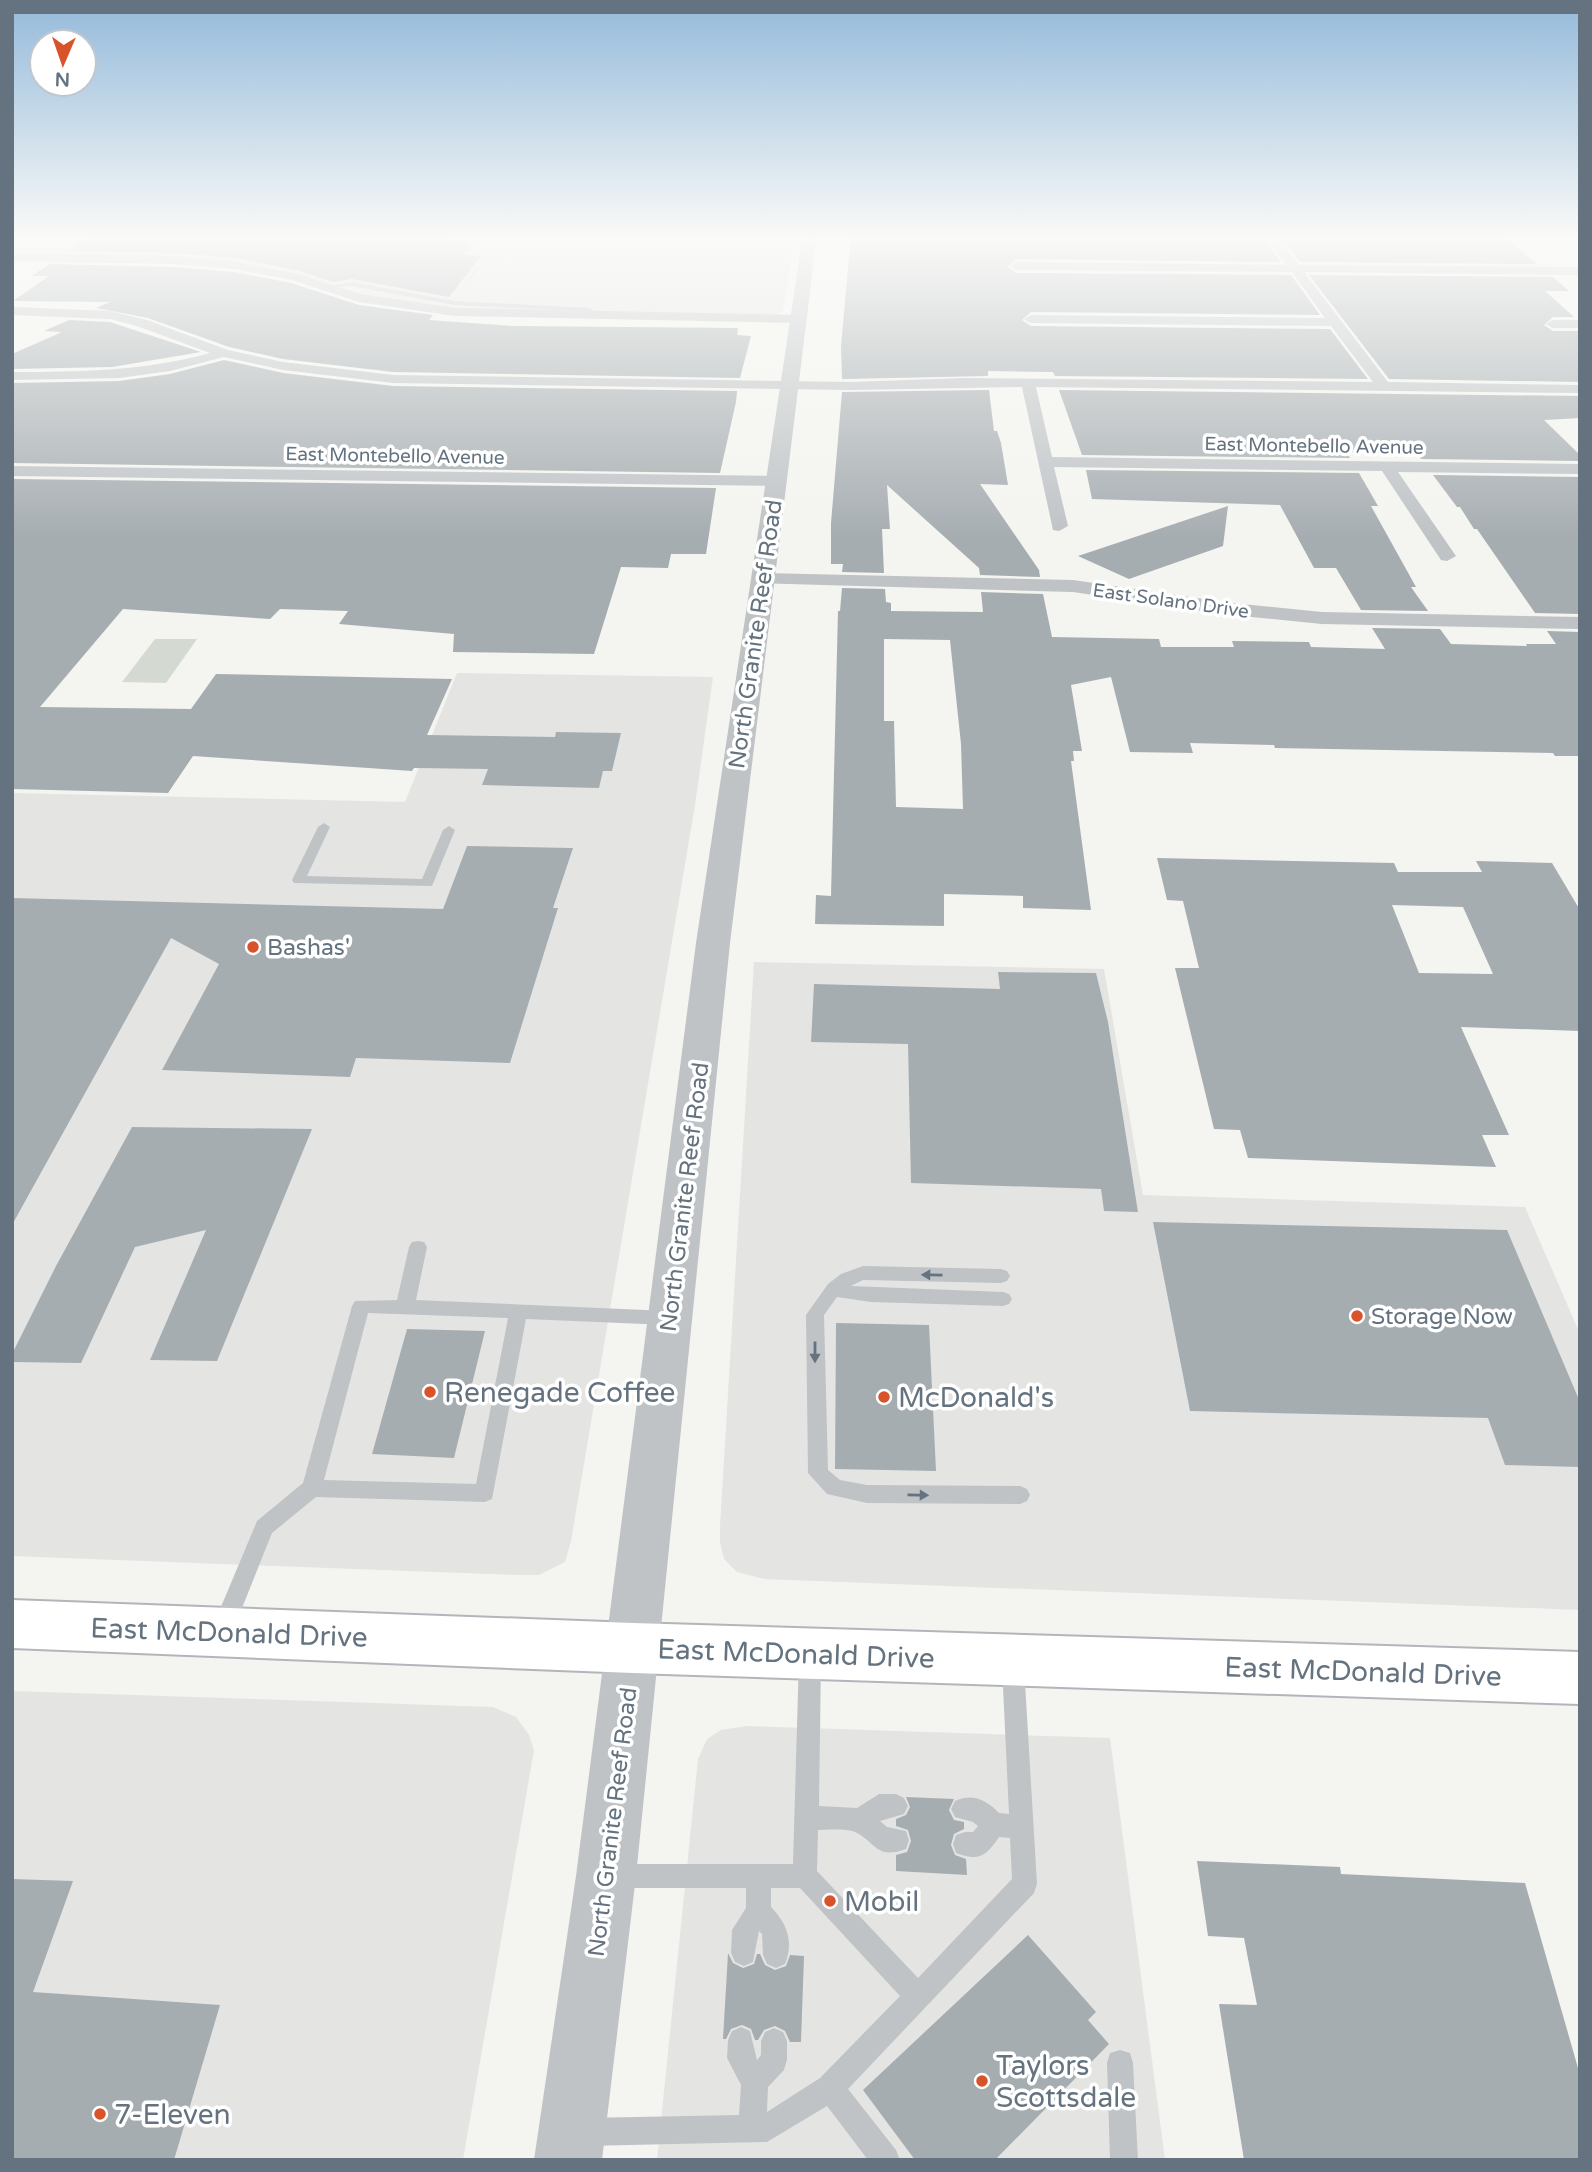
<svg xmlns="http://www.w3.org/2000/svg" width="1592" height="2172" font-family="'Varela Round',sans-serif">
  <rect width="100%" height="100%" fill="#f4f4f0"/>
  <!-- built -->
  <g fill="#e4e5e3">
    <polygon points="12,235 795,235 783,311 774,315 458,309 370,296 299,274 243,263 197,258 12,254"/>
    <polygon points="457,673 713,677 695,805 571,1541 565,1562 539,1575 514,1575 12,1556 12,793 405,802"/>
    <polygon points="754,962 1104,969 1143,1195 1525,1207 1580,1334 1580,1610 764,1579 737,1572 724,1559 720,1542 720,1526"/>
    <polygon points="12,1691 493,1707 516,1717 529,1735 534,1750 463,2160 12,2160"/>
    <polygon points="747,1726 1110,1738 1165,2160 657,2160 698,1759 707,1739 721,1730"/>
  </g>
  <!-- green -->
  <polygon fill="#d4dad1" points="155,639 197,639 166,683 122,682"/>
  <!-- building -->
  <g fill="#a6adb1" fill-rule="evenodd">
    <polygon points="304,235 453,235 448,240 470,241 467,244 473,244 463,255 481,256 449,297 352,279 333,282 300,271 235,258 174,253 68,251 90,236 304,237"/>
    <polygon points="851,235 1261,235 1281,262 1016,259 1008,267 1016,273 1291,275 1320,315 1031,312 1022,320 1031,326 1330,329 1368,379 1055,376 1053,372 988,371 988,376 842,379 841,346"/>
    <polygon points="1279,235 1502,235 1537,264 1300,262"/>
    <polygon points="49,264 174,267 234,272 291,283 359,305 433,315 429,320 513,326 738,328 737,335 751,336 740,378 393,372 283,359 229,347 148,318 96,308 110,302 13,301 49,276 32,276"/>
    <polygon points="1309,275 1553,277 1569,291 1545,291 1574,317 1553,317 1544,325 1553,331 1580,331 1580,382 1389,379"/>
    <polygon points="69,320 110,322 201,352 112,367 12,369 12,354 62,332 44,331"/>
    <polygon points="224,360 283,373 393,386 737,391 736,402 720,473 12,463 12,383 119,381 170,374"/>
    <polygon points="989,390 994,431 997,431 1001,443 1008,485 980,484 1039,570 1040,577 980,575 979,568 887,485 890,529 882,529 884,573 842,572 843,564 831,564 831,523 842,392"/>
    <polygon points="1059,390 1580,396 1580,418 1544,420 1580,455 1580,461 1421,459 1417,453 1346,452 1350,458 1082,455"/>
    <polygon points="1086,470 1359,473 1378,506 1371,506 1416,587 1411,587 1428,611 1361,610 1336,568 1314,568 1280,505 1092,499"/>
    <polygon points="1433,475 1580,477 1580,614 1535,613 1477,529 1474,529 1460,507 1457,507"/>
    <polygon points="12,479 716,488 706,554 671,554 668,568 621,567 594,654 453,652 454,634 339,624 348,611 280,609 270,619 123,609 40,707 191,709 216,674 452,679 427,735 555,737 556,732 621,733 612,771 603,771 599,788 482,785 488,769 414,768 412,771 193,756 168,793 12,789"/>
    <polygon points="1228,506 1223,546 1129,579 1078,556"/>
    <path d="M842,588L885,589L886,602L891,603V611L983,612L981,592L1043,594L1052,637L1159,639L1161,647H1234L1232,641L1309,642L1311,647L1385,649L1372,628L1440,629L1451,644L1527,646L1526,644H1556L1547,631L1580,632V756H1555L1553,753L1275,748L1274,745L1190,743L1193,753L1130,752L1111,677L1071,685L1082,751H1073L1074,761H1071L1091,910L1023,908V896L944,894V926L815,924L816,895L831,896L838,611H840ZM884,639L950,640L961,744L963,809L896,807L894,721H884Z"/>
    <polygon points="467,846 573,848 553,908 558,908 510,1063 356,1058 350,1077 162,1070 219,964 171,938 12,1225 12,898 443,909"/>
    <path d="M1157,858L1394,863L1398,872H1482L1476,861L1552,863L1580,910V1031L1461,1027L1509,1135H1482L1496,1167L1248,1158L1240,1130L1214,1129L1175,968H1199L1183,901L1167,900ZM1392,905L1463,907L1493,974L1419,973Z"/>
    <polygon points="998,972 1096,973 1108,1022 1138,1212 1104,1211 1101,1189 911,1183 908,1044 811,1042 814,984 1000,989"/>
    <polygon points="132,1127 312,1129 217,1361 150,1360 206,1230 135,1247 81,1363 12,1362 12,1354 56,1266"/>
    <polygon points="1153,1222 1507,1230 1580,1402 1580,1467 1505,1465 1488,1418 1190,1411"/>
    <polygon points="836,1323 929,1325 936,1471 835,1469"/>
    <polygon points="407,1329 485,1331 454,1458 372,1454"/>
    <polygon points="906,1797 954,1799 949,1810 954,1820 964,1822 964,1829 954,1834 951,1845 955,1855 966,1859 967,1875 896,1871 896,1855 907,1852 911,1841 908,1830 896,1826 896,1819 906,1815 910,1807"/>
    <polygon points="1197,1861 1340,1867 1341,1874 1525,1883 1580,2075 1580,2160 1244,2160 1219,2004 1257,2005 1244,1938 1208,1936"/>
    <polygon points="12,1879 73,1881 33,1992 220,2005 174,2160 12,2160"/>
    <polygon points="1028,1935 1096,2012 1088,2020 1109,2044 995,2160 915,2160 863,2090"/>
    <polygon points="728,1953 733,1963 743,1968 754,1964 757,1954 760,1954 765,1965 775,1970 786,1966 790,1955 804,1956 801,2042 790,2042 785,2031 775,2026 764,2030 758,2040 755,2040 751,2029 742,2025 731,2029 726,2039 723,2039"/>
  </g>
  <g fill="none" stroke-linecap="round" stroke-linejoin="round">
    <defs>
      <polygon id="secondary" points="12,1600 633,1623 1580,1652 1580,1704 633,1673 12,1648"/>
    </defs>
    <!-- secondary casing -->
    <use href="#secondary" stroke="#b2b6ba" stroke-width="4"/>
    <!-- path -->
    <g stroke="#b9bbbd" stroke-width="2" stroke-dasharray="2 2" stroke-linecap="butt">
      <polyline points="284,251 300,235"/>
      <polyline points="468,281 489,253 497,235"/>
    </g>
    <!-- service -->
    <g fill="#bfc3c6" fill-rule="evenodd">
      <polygon points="352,282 454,301 590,308 599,317 594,318 588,312 579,311 454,305 352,286 324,289 321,287"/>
      <polygon points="324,823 330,827 307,876 422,879 443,830 449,826 455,830 432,886 294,883 292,880 318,827"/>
      <path d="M418,1241L424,1242L427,1247L416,1300L668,1311L675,1313L677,1318L675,1323L668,1325L526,1319L492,1499L485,1502L316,1497L272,1533L232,1633L224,1636L216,1633L213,1626L257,1521L303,1483L352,1306L355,1301L397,1300L409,1247L412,1242ZM368,1313L508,1318L476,1484L324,1480Z"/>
      <polygon points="863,1266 1001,1269 1007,1271 1010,1276 1007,1281 1001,1283 863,1280 851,1286 1003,1292 1009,1294 1012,1299 1009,1304 1003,1306 871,1302 837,1297 824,1315 828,1470 840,1480 867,1485 1020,1486 1027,1489 1030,1495 1027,1501 1020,1504 867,1503 827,1494 808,1473 806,1315 828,1284 841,1274"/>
      <path d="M810,1648L818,1651L821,1658L819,1806L857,1808L879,1794H896L904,1798L908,1806L904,1814L880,1821L887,1827L906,1831L909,1840L906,1849C877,1860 876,1843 857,1833C848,1828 829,1830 818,1830L817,1871L918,1978L1012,1879L1010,1838L999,1837C986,1856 979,1862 956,1853L953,1844L956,1835L965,1832H973L978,1826L973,1822L955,1817L951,1809L955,1801C973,1793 986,1800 999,1813L1009,1814L1002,1666L1005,1659L1013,1656L1021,1659L1024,1666L1037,1884L1034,1893L848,2089L896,2150L900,2160H868L827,2106L767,2142L584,2146L574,2142L570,2132L574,2122L584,2118L739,2115L741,2085L727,2058L728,2040L732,2031L741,2027L750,2031L757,2060L761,2055V2041L765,2032L774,2028L783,2032L787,2041V2060L784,2070L768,2087L767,2112L820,2078L900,1996L800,1888H771V1907C787,1923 794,1942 785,1964L776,1968L767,1964L763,1955L762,1934L759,1931L753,1962L744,1966L735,1962L731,1953L732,1930L746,1908V1888H616L607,1885L604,1876L607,1867L616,1864H793L799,1658L802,1651Z"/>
      <polygon points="1120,2050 1130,2053 1133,2063 1138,2160 1110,2160 1107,2063 1110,2053"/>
    </g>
    <!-- minor -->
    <g fill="#bfc3c6" fill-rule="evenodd">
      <path d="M1264,235H1276L1299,265L1580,267V275L1304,272L1388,382L1580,385V393L1036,387L1052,457L1580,464V474L1398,472L1456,556L1447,561L1441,560L1382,471L1054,467L1068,526L1059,531L1053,530L1022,387L852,390L393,383L283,370L224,357L170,371L119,378L12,380V372C79,372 145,371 210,353L137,326L110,319L12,315V307L110,311L147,320L228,350L283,362L393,375L852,382L963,378L1373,382L1331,326L1031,323L1024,319L1031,315L1325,318L1292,272L1016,270L1010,266L1016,262L1286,265Z"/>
      <polygon points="12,253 174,256 234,261 299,274 361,294 455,308 800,315 807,319 800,323 455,316 359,302 292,280 234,269 174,264 12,261"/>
      <polygon points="1580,320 1580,328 1553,328 1546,324 1553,320"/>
      <polygon points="12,466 777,476 785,481 777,486 12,476"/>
      <polygon points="762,573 1073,580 1231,603 1322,612 1580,617 1580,629 1322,624 1231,615 1073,592 755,583 753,579"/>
    </g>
    <!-- tertiary -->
    <polygon fill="#bfc3c6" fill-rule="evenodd" points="803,235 817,235 730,943 636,1876 602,2160 534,2160 576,1876 696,943"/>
    <!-- secondary -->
    <use href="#secondary" fill="#fff" fill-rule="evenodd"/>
  </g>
  <!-- one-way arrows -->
  <defs><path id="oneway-solid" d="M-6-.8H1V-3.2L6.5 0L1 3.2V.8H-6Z" transform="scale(1.75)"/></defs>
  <g fill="#64737f">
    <use href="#oneway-solid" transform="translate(932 1275) rotate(-179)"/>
    <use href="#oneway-solid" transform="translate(815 1352) rotate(90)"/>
    <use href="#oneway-solid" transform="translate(918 1495) rotate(1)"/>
  </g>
  <!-- sky -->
  <linearGradient id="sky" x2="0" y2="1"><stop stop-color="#94bada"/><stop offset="0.44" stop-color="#fafaf8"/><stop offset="1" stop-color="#fafaf8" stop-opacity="0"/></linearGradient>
  <rect width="1592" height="539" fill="url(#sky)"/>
  <!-- markers -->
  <g fill="#d9532a" stroke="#fff" stroke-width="2.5">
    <circle cx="253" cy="947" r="7"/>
    <circle cx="1357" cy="1316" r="7"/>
    <circle cx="430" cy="1392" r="7"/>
    <circle cx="884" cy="1397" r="7"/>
    <circle cx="830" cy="1901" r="7"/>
    <circle cx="982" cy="2081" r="7"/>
    <circle cx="100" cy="2114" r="7"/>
  </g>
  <g text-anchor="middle" stroke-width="7" stroke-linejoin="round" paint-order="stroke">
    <!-- far-street labels -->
    <g font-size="19" fill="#64737f" stroke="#fff">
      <text transform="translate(1314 445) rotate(1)" y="7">East Montebello Avenue</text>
      <text transform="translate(395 455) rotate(1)" y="7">East Montebello Avenue</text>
      <text transform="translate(1171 600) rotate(8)" y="7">East Solano Drive</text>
    </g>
    <!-- street labels -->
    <g font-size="23" fill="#64737f" stroke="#fff">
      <text transform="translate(755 634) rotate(-82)" y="8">North Granite Reef Road</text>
      <text transform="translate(684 1197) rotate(-83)" y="8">North Granite Reef Road</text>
      <text transform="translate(612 1822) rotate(-83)" y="8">North Granite Reef Road</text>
    </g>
    <!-- poi labels -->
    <g font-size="23" fill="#64737f" stroke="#fff" text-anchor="start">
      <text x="267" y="955">Bashas'</text>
      <text x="1371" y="1324">Storage Now</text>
    </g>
    <!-- near-poi labels -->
    <g font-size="28" fill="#64737f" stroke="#fff" text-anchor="start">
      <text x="444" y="1402">Renegade Coffee</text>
      <text x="898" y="1407">McDonald's</text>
      <text x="844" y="1911">Mobil</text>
      <text x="996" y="2075">Taylors<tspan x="996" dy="32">Scottsdale</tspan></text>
      <text x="114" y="2124">7-Eleven</text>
    </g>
    <!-- near-street labels -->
    <g font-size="28" fill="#64737f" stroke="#fff">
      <text transform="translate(229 1632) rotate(2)" y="10">East McDonald Drive</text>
      <text transform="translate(796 1653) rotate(2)" y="10">East McDonald Drive</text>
      <text transform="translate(1363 1671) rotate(2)" y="10">East McDonald Drive</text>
    </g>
  </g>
  <!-- border -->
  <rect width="1592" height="2172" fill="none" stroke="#64737f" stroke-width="28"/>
  <!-- north arrow -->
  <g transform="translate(63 63) rotate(182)"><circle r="33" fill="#ffffff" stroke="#c1c7cc" stroke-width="2"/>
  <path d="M0-5L12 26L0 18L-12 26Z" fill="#d9532a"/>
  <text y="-10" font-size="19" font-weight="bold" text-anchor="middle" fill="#64737f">N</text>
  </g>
</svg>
